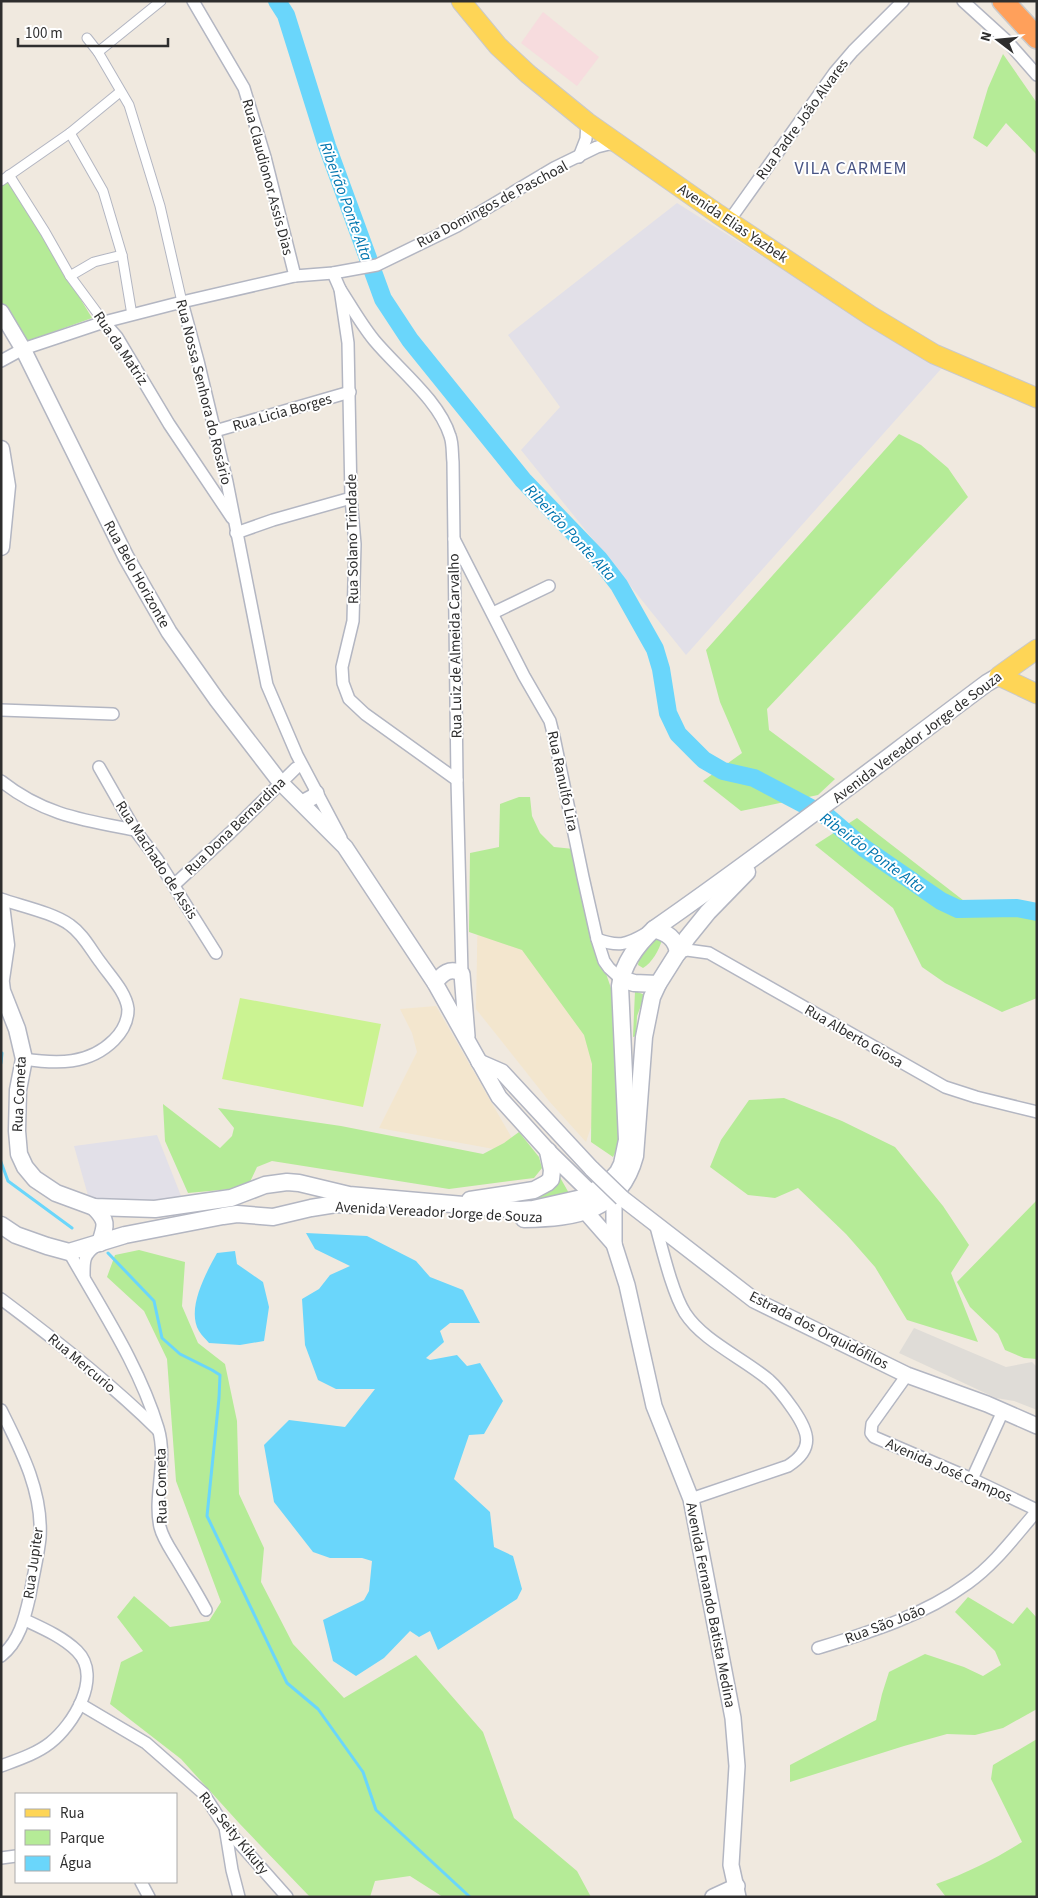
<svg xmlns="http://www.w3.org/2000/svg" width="1038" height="1898" font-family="'Source Sans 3',sans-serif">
  <rect width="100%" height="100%" fill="#f0e9df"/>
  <!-- industrial -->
  <g fill="#e2e0e8">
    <polygon points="677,203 941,369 686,655 521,450 560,407 508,335"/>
    <polygon points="157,1135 183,1201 142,1207 89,1199 74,1146"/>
  </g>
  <!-- education -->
  <g fill="#f3e6ce">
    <polygon points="478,897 564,984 605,1086 586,1142 549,1101 476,1009"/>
    <polygon points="436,1006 521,1154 379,1128 417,1052 412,1033 400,1009"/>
  </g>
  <!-- medical -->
  <polygon fill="#f7dcde" points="543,12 599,57 577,86 521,43"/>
  <!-- green -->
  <g fill="#b5eb97">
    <polygon points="1003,54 1037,103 1037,155 1006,123 987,147 973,138 988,88"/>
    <polygon points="9,181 92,318 25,342 1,303 1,186"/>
    <polygon points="899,434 921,445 948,468 968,497 767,709 769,730 835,779 818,795 741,811 703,781 742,753 720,702 706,650"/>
    <polygon points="519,797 530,797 532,816 540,833 554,847 574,849 590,927 612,991 621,1141 613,1157 591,1142 592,1064 584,1035 522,950 469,932 470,853 499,847 500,804"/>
    <polygon points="857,818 968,904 1037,919 1037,998 1002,1012 945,983 922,967 893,908 815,845"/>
    <path d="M652,937L662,940C659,950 652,963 643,968L638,965C639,954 646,946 652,937Z"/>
    <polygon points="635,991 645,995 637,1016 636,1036 633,1037"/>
    <polygon points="784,1098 842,1121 895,1147 943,1206 969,1245 951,1273 978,1342 907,1320 875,1267 846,1234 798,1188 775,1198 748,1195 710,1167 721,1140 749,1100"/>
    <polygon points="163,1104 220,1148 232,1136 234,1128 218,1108 341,1126 483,1154 504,1143 519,1132 539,1157 542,1168 534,1178 449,1189 272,1161 257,1167 249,1184 231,1189 188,1193 165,1141"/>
    <path d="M557,1172L570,1195L532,1203L501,1201C529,1202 548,1203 557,1172Z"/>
    <polygon points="1037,1200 1037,1359 1024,1358 1005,1350 998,1334 970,1307 957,1282"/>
    <polygon points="139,1250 185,1262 182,1306 198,1343 225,1364 237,1421 239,1494 264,1548 261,1582 293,1644 344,1698 416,1655 483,1732 514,1818 577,1871 591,1897 443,1897 410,1876 375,1881 370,1897 310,1897 239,1823 181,1759 110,1704 121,1662 143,1651 117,1617 134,1596 170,1627 209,1621 221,1602 176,1481 167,1359 144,1311 107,1277 115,1255"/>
    <polygon points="968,1597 1013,1624 1027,1607 1037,1618 1037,1709 1003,1728 975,1735 947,1734 904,1746 790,1782 790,1765 876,1720 882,1694 889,1672 925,1654 964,1667 983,1676 1001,1665 995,1651 955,1612"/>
    <path d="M1037,1739V1897H946L936,1884C967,1873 995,1859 1022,1842L991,1779L993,1765Z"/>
  </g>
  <!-- pitch -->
  <polygon fill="#cbf392" points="240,998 381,1024 363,1107 222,1079"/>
  <!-- plaza -->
  <polygon fill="#dfdcd7" points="914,1328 1006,1367 1032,1362 1037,1367 1037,1410 1014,1401 996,1398 899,1353"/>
  <!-- water -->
  <g fill="#6ad6fb">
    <polygon points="306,1233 367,1236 416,1261 430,1277 463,1290 480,1323 450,1323 440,1331 444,1342 426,1358 430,1360 457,1355 467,1366 480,1363 503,1401 484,1434 469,1435 454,1479 490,1512 494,1547 513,1556 522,1589 517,1599 438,1650 430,1631 419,1637 410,1631 384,1658 356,1676 333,1661 323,1620 364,1600 369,1591 372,1561 362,1558 330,1558 313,1552 274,1502 264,1445 289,1420 345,1427 375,1389 336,1389 318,1380 305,1345 302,1299 319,1289 330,1275 350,1266 315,1249"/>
    <path d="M235,1251L237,1264L263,1282L269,1307L264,1341L240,1345L209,1343C206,1339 202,1336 199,1331C186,1309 206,1273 217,1253Z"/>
  </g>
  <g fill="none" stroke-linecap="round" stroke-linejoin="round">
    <!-- stream -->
    <g stroke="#6ad6fb" stroke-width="3">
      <polyline points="1,1063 2,1053"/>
      <polyline points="1,1162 8,1181 72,1228"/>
      <polyline points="108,1253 154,1301 162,1338 180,1354 212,1370 220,1375 219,1398 207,1516 287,1683 318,1709 363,1772 376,1810 470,1897"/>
    </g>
    <!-- river -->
    <polyline stroke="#6ad6fb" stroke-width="18" points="277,1 286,15 327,146 383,299 410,340 523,480 599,559 619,585 655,649 661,669 668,713 678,734 704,760 723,771 754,778 828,817 864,848 941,901 958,909 1017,908 1037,912"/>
    <defs>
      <g id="pedestrian">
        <polyline points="87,38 98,52 129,105 160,206 182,302"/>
        <polyline points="98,52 161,1"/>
        <polyline points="70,133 103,191 122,255 132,315"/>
        <polyline points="9,175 45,232 70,276 104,322"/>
        <polyline points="1,181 70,133 120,92"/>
        <polyline points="70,276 94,262 122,255"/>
      </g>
      <g id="minor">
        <polyline points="193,1 244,88 265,157 295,276"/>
        <polyline points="963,1 1007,41 1037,75"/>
        <polyline points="579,157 586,139 587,122"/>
        <polyline points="729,221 835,72 853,51 903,1"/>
        <polyline points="333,273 340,289 348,343 351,498 355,544 353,621 342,667 343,683 349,699 365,714 457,780"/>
        <path d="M340,289C351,306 361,324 374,340C398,369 439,400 450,436C453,444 452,454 453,462L457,780L462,974"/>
        <polyline points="182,302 198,361 227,482 267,685 297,755 341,838"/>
        <polyline points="104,322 117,337 169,424 232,518"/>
        <polyline points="1,361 23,349 104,322 182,302 295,276 333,273 377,265 457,226 554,168 597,147 609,144 618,145"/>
        <polyline points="215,431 350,392"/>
        <polyline points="236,533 273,520 351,498"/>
        <polyline points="454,539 524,676 550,721 554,737 583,877 597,939 604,961 609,968 621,979"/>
        <polyline points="493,613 549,586"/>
        <polyline points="1,710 113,714"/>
        <polyline points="99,767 135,830 157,859 216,953"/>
        <path d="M1,781C44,815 83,820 135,830"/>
        <polyline points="174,885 230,833 296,768"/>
        <path d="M1,899C21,906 54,913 70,925C83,934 91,950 101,963C110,976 126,992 128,1009C128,1021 122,1032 114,1040C89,1065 57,1064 24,1059"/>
        <path d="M597,939C618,947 626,945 645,934"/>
        <polyline points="678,953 687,950 709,953 945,1087 976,1097 1037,1112"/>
        <path d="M655,1223C662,1248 672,1292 685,1313C703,1341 743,1358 769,1380C778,1388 786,1399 793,1409C809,1432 815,1449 788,1466L691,1499"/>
        <path d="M69,1252C101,1309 139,1365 158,1428C168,1461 153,1496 160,1527C163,1539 171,1550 177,1560C187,1577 197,1593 206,1610"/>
        <path d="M84,1277C84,1262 83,1255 96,1246"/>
        <path d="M1,1299C56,1340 109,1382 158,1430"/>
        <polyline points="907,1375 872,1424 871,1433 874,1437 972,1479 1037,1510"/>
        <path d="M1,1410C21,1450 43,1492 40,1538C38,1557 33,1576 30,1595C25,1617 20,1641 1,1656"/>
        <polyline points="972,1479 1003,1411"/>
        <path d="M818,1648C870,1632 923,1616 968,1583C995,1564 1015,1536 1037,1511"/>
        <polyline points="80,1704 146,1743 203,1793 225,1827 287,1897"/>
        <path d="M1,1766C17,1760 36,1754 50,1743C73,1725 103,1677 77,1651C63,1637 42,1628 25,1620"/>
        <polyline points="225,1827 232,1870 239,1897"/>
        <polyline points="1,1858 16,1856"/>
        <polyline points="141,1882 149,1897"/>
      </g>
      <g id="tertiary">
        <polyline points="1,312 23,349 126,557 169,632 217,700 280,782 345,847 435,983 499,1097 548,1151 591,1193"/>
        <polyline points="302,803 315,796 316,793"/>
        <path d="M435,983C442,974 450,966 462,974L467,1036"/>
        <polyline points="479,1062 502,1072 592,1169"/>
        <polyline points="614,1196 614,1244 627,1285 654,1406 691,1499 733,1718 737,1766 731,1865 738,1897"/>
        <polyline points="622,1198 754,1300 907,1375 987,1404 1037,1426"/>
        <polyline points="585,1211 614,1244"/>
        <polyline points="713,1897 737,1886"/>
      </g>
      <g id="secondary">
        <polyline points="1,449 7,486 1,547"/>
        <polyline points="1,905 6,945 1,979"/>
        <path d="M654,929C667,933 676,938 678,953"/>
        <polyline points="621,979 634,983 658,984"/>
        <path d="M1,983L2,991L17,1029L24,1059L18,1090L17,1131L19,1154L25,1167L35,1179L56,1193L94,1207L155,1209L231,1198L265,1185L287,1182L299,1183L349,1195L520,1210L533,1209L582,1198L609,1182L618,1172L622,1164L627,1140L620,986C623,962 638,944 654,929C768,850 877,765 987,683L999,676"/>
        <polyline points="470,1200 534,1190 547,1183 551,1179 552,1170 548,1151"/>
        <path d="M94,1207C108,1221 106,1225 100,1243"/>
        <path d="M524,1219C576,1218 620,1212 635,1156L644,1037L652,997L658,984L687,938L708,912L747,872"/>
        <polyline points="1,1225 16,1235 47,1246 69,1252 125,1235 223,1216 237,1214 273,1217 311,1208 336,1204 355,1205"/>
      </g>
      <g id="primary">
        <polyline points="461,1 498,46 528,74 587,122 718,214 871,316 934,354 1037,398"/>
        <polyline points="1037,649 999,676 1037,694"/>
      </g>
      <polyline id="motorway" points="1003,1 1037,38"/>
    </defs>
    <!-- pedestrian casing -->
    <use href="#pedestrian" stroke="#b3b6c2" stroke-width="11"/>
    <!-- minor casing -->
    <use href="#minor" stroke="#b3b6c2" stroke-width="14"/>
    <!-- tertiary casing -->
    <use href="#tertiary" stroke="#b3b6c2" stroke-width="18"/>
    <!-- secondary casing -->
    <use href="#secondary" stroke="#b3b6c2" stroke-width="19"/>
    <!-- primary casing -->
    <use href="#primary" stroke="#c9c9c9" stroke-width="21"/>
    <!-- motorway casing -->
    <use href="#motorway" stroke="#c9c9c9" stroke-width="24"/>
    <!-- pedestrian -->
    <use href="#pedestrian" stroke="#fff" stroke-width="9"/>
    <!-- minor -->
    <use href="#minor" stroke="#fff" stroke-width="11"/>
    <!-- tertiary -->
    <use href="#tertiary" stroke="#fff" stroke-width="15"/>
    <!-- secondary -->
    <use href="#secondary" stroke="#fff" stroke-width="16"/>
    <!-- primary -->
    <use href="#primary" stroke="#fed556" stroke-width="19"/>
    <!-- motorway -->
    <use href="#motorway" stroke="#ffa05b" stroke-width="21"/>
    <defs>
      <polyline id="tertiary-bridge" points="592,1169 622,1198"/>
    </defs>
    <!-- tertiary-bridge casing -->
    <use href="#tertiary-bridge" stroke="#b3b6c2" stroke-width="18" stroke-linecap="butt"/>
    <!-- tertiary-bridge -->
    <use href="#tertiary-bridge" stroke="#fff" stroke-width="15"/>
  </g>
  <g text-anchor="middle" stroke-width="4" stroke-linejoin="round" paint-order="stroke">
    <!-- street labels -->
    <g font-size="15" fill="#2e2e2e" stroke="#fff">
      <text transform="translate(802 119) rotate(-54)" y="5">Rua Padre João Alvares</text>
      <text transform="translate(268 177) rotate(75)" y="5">Rua Claudionor Assis Dias</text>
      <text transform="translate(492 204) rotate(-28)" y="5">Rua Domingos de Paschoal</text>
      <text transform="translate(733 223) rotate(34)" y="5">Avenida Elias Yazbek</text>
      <text transform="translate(121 348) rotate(56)" y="5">Rua da Matriz</text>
      <text transform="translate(204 392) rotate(76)" y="5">Rua Nossa Senhora do Rosário</text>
      <text transform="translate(282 412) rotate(-16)" y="5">Rua Licia Borges</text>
      <text transform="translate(352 539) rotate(-91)" y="5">Rua Solano Trindade</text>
      <text transform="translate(137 574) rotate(61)" y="5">Rua Belo Horizonte</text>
      <text transform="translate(455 646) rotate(-91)" y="5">Rua Luiz de Almeida Carvalho</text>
      <text transform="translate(917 737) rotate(-37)" y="5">Avenida Vereador Jorge de Souza</text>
      <text transform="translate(563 781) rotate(78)" y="5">Rua Ranulfo Lira</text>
      <text transform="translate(235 826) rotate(-44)" y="5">Rua Dona Bernardina</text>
      <text transform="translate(157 860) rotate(57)" y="5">Rua Machado de Assis</text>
      <text transform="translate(854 1036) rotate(30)" y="5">Rua Alberto Giosa</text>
      <text transform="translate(19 1094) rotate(-87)" y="5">Rua Cometa</text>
      <text transform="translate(439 1212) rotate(3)" y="5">Avenida Vereador Jorge de Souza</text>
      <text transform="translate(819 1330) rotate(27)" y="5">Estrada dos Orquidófilos</text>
      <text transform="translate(82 1363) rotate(40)" y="5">Rua Mercurio</text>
      <text transform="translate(949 1470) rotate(24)" y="5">Avenida José Campos</text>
      <text transform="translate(161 1486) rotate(-91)" y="5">Rua Cometa</text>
      <text transform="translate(33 1563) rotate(-82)" y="5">Rua Jupiter</text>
      <text transform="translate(711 1605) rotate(79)" y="5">Avenida Fernando Batista Medina</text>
      <text transform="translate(885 1624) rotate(-21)" y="5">Rua São João</text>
      <text transform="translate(234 1833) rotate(51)" y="5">Rua Seity Kikuty</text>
    </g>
    <!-- water labels -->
    <g font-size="16" font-style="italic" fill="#0075af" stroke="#fff">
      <text transform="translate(347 201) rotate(70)" y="6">Ribeirão Ponte Alta</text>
      <text transform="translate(571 532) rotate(47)" y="6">Ribeirão Ponte Alta</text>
      <text transform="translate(873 852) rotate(36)" y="6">Ribeirão Ponte Alta</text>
    </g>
    <!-- quarter labels -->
    <g font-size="18" letter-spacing="1" fill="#485484" stroke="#fff">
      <text x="851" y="174">VILA CARMEM</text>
    </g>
  </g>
  <!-- border -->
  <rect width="1038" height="1898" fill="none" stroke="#2e2e2e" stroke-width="5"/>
  <!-- legend -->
  <rect x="15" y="1793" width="162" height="90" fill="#ffffff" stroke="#ababab"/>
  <rect x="25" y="1809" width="25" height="8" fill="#fed556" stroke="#ababab"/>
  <text x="60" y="1818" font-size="15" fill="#2e2e2e">Rua</text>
  <rect x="25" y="1830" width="25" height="15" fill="#b5eb97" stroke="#ababab"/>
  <text x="60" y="1843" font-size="15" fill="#2e2e2e">Parque</text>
  <rect x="25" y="1856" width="25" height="15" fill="#6ad6fb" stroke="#ababab"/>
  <text x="60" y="1868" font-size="15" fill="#2e2e2e">Água</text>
  <!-- north arrow -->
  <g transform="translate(998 40) rotate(286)" stroke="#ffffff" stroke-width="4" paint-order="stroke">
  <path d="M0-4L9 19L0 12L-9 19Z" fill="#2e2e2e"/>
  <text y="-8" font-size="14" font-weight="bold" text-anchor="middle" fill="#2e2e2e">N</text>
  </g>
  <!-- scale -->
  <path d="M18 38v8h150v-8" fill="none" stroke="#2e2e2e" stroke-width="2.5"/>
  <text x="25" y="38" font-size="15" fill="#2e2e2e" stroke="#ffffff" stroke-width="4" paint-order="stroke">100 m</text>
</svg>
